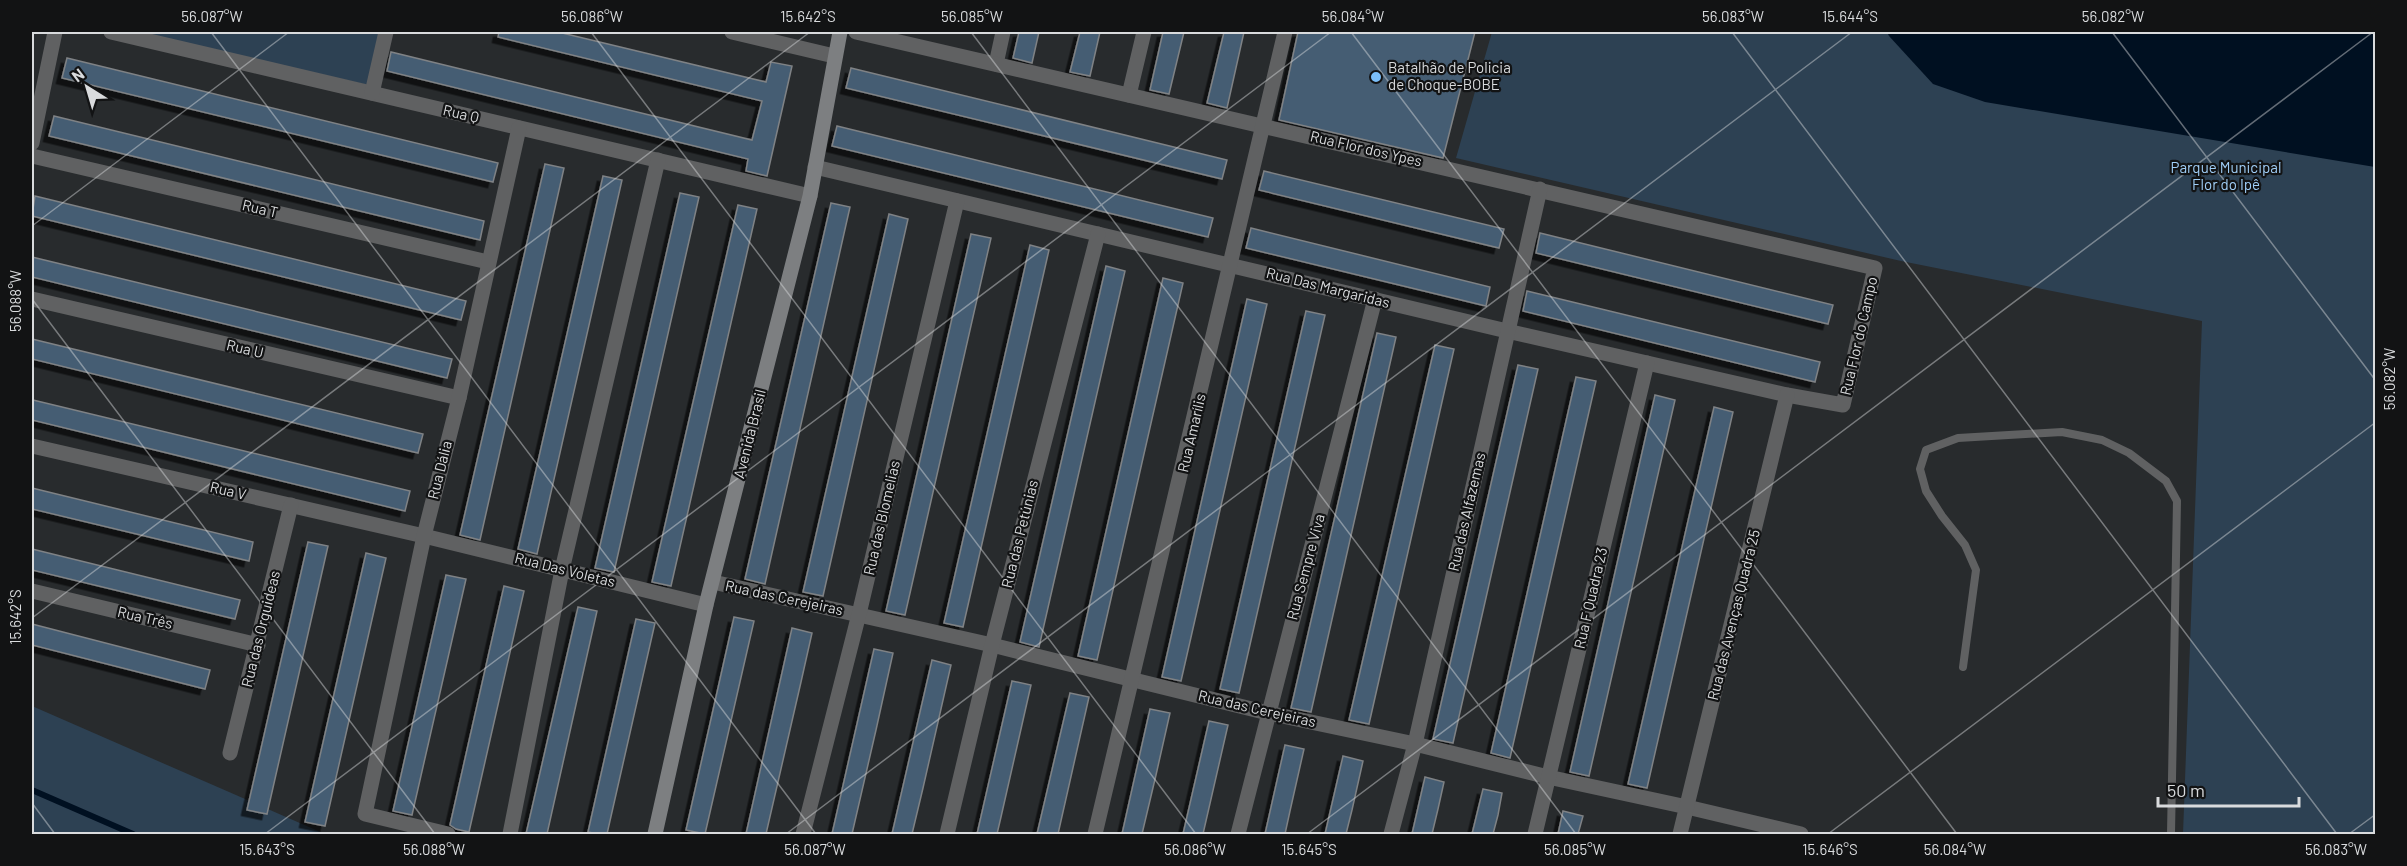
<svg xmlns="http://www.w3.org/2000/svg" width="2407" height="866" font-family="Barlow,sans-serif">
  <defs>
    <filter id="shadow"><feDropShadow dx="-5.5" dy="5.5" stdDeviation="0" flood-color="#0009"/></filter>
  </defs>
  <rect width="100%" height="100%" fill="#282b2d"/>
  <!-- green -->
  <g fill="#2d4153">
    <polygon points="135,32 381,32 368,85"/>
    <polygon points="1492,32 2375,32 2375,834 2183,834 2202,321 1901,261 1456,158"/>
    <polygon points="32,706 325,834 32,834"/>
  </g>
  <!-- water -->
  <polygon fill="#001021" points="1887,32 2375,32 2375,167 1985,102 1933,84 1889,36"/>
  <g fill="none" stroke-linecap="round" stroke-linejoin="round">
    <!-- stream -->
    <polyline stroke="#001021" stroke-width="6" points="32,790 133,834"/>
  </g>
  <!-- building -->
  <g fill="#455d73" stroke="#7f8285" stroke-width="1.5" filter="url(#shadow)">
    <polygon points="499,32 558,32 766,82 771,62 792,66 767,176 746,171 748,159 387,71 391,52 752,140 762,101 498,37"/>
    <polygon points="1019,32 1039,32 1032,63 1013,58"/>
    <polygon points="1080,32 1100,32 1090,76 1070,72"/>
    <polygon points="1163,32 1184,32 1169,94 1150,90"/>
    <polygon points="1224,32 1244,32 1227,108 1207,103"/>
    <polygon points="1298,32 1475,32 1443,158 1279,120"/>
    <polygon points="67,58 498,163 493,182 62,78"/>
    <polygon points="851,68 1227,160 1222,179 846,88"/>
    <polygon points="54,116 484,221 480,240 49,136"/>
    <polygon points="837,126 1213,218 1208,237 832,146"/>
    <polygon points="545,164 564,168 480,540 460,535"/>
    <polygon points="1264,171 1504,229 1499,248 1259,190"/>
    <polygon points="603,176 622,180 537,554 518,549"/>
    <polygon points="680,193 699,197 614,572 595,568"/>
    <polygon points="35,196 466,301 461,320 32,216"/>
    <polygon points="831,203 850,207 765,584 745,579"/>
    <polygon points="738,205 757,209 671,586 652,582"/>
    <polygon points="889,214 908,219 823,596 803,592"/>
    <polygon points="1251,228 1490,287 1486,306 1246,248"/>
    <polygon points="1540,233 1833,305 1828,324 1536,253"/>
    <polygon points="971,234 991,238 905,615 886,611"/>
    <polygon points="1030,245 1049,250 963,627 944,623"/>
    <polygon points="32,257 452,359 447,378 32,277"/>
    <polygon points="1106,266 1125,271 1039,647 1020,642"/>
    <polygon points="1163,278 1183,283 1097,660 1078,656"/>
    <polygon points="1527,291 1820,362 1815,382 1523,311"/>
    <polygon points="1247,299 1267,304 1181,681 1162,677"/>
    <polygon points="1306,311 1325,315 1239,693 1220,689"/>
    <polygon points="1377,333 1396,337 1311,712 1291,708"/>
    <polygon points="32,339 423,434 418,453 32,359"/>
    <polygon points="1435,345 1454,349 1369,724 1349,720"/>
    <polygon points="1518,365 1538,369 1453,743 1433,739"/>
    <polygon points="1576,377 1596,381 1510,758 1491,753"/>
    <polygon points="1655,395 1675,400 1589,776 1570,772"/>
    <polygon points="33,400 410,491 405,511 32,420"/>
    <polygon points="1714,407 1733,412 1647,788 1628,784"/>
    <polygon points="32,488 253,542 249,561 32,509"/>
    <polygon points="308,542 328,546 267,814 247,810"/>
    <polygon points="32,549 240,600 235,619 32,570"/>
    <polygon points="366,553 386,558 325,826 305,822"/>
    <polygon points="446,575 466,579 412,815 393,811"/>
    <polygon points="504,586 524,591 469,832 456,829 450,825"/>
    <polygon points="578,607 597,611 586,660 547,834 526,834"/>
    <polygon points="734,617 754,621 705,834 686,830"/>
    <polygon points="636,619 655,623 607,834 598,834 588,832"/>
    <polygon points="32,624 210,670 205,689 32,645"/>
    <polygon points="792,628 812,633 801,682 766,834 746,834"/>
    <polygon points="874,649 893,653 876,730 852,834 832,834"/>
    <polygon points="932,660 951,665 923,788 912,834 892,834"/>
    <polygon points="1012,681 1031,685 1001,817 997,834 977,834"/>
    <polygon points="1070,693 1089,697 1058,834 1037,834"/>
    <polygon points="1150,709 1170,713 1156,775 1142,834 1122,834"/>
    <polygon points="1209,721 1228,725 1203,834 1183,834"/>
    <polygon points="1285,745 1304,749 1290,811 1285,834 1265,834"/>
    <polygon points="1343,756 1363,761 1352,810 1346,834 1325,834"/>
    <polygon points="1425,777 1444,782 1438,809 1432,834 1412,834"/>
    <polygon points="1483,789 1502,793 1498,815 1493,834 1472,834"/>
    <polygon points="1563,811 1583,816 1578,834 1558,834"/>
  </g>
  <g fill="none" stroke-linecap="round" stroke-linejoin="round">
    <!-- lane -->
    <polyline stroke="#606162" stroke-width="8" points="1963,667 1976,570 1965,545 1942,516 1926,491 1920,469 1926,450 1958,438 2062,432 2102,440 2129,453 2166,481 2177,501 2171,834"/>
    <!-- street -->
    <g stroke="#606162" stroke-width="15">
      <polyline points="111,32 810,196"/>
      <polyline points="732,32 834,56"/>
      <polyline points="996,64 1003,32"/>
      <polyline points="372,93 386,32"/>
      <polyline points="1129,95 1144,32"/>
      <polyline points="32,143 55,32"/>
      <polyline points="32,156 488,262"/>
      <polyline points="815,167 1507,331 1787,395 1843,405 1875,268 856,32"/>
      <polyline points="32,299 459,398"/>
      <polyline points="32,446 424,536 706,605"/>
      <polyline points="713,582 992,645 1268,713 1415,744 1548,777 1687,807 1801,834"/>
      <polyline points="32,591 258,645"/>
      <polyline points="230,753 291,505"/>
      <polyline points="448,834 365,814 424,536 459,398 519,128"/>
      <polyline points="510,834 562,570 658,160"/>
      <polyline points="803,834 859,614 957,201"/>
      <polyline points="947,834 992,645 1098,234"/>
      <polyline points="1095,834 1285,32"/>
      <polyline points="1238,834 1375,299"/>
      <polyline points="1391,834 1415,744 1540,189"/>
      <polyline points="1535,834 1647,363"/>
      <polyline points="1680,834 1787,395"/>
    </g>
    <!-- secondary -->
    <polyline stroke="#7d7f81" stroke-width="15" points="655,834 706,605 810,196 840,32"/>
  </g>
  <!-- ticks -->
  <path fill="none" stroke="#d9dbdd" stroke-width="1.5" stroke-opacity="0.45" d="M211,32L816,834M591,32L1196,834M971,32L1576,834M1351,32L1957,834M1732,32L2337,834M2112,32L2376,381M32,226L289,32M32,299L435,834M32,618L810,32M32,803L55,834M265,834L1331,32M786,834L1852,32M1307,834L2373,32M1828,834L2376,422M2349,834L2376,814"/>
  <!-- markers -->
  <circle fill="#7bbef9" stroke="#121314" stroke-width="2" cx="1376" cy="77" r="6"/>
  <g text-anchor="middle" stroke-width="4.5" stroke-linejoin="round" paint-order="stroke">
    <!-- poi labels -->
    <g font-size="15" fill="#d9dbdd" stroke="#121314" text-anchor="start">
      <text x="1388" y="73">Batalhão de Policia<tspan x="1388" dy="17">de Choque-BOBE</tspan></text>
    </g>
    <!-- street labels -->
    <g font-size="15" fill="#d9dbdd" stroke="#121314">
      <text transform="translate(461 114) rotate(13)" y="5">Rua Q</text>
      <text transform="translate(1366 149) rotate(13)" y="5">Rua Flor dos Ypes</text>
      <text transform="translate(260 209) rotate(13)" y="5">Rua T</text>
      <text transform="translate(1328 288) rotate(14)" y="5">Rua Das Margaridas</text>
      <text transform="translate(1859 336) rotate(-77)" y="5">Rua Flor do Campo</text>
      <text transform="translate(245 349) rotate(13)" y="5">Rua U</text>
      <text transform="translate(1192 433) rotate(-77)" y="5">Rua Amarílis</text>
      <text transform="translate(750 434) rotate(-76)" y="5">Avenida Brasil</text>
      <text transform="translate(440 470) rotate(-76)" y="5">Rua Dália</text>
      <text transform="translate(228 491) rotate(13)" y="5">Rua V</text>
      <text transform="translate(1467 512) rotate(-77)" y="5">Rua das Alfazemas</text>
      <text transform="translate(882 518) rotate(-77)" y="5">Rua das Blomelias</text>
      <text transform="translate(1020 534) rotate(-76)" y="5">Rua das Petúnias</text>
      <text transform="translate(1306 567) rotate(-75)" y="5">Rua Sempre Viva</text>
      <text transform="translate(565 570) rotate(14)" y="5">Rua Das Voletas</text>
      <text transform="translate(784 598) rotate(12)" y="5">Rua das Cerejeiras</text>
      <text transform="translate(1591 598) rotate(-77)" y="5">Rua F Quadra 23</text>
      <text transform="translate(1734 615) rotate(-76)" y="5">Rua das Avenças Quadra 25</text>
      <text transform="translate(145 618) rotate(13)" y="5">Rua Três</text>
      <text transform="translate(261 629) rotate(-76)" y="5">Rua das Orguideas</text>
      <text transform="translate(1257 709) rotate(13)" y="5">Rua das Cerejeiras</text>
    </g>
    <!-- park labels -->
    <g font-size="15" fill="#a0cef7" stroke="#121314">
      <text x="2226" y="173">Parque Municipal<tspan x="2226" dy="17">Flor do Ipê</tspan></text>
    </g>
  </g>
  <!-- border -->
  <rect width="2407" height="866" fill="none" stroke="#121314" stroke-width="66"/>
  <!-- north arrow -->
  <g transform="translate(87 87) rotate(323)" stroke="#121314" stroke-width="4.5" paint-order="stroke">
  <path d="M0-4.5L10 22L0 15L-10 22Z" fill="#d9dbdd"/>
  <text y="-9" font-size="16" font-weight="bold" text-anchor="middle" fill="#d9dbdd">N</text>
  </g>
  <!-- scale -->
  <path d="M2158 797v9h141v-9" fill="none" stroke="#d9dbdd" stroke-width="3"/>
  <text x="2167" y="797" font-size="18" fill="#d9dbdd" stroke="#121314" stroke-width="4.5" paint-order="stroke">50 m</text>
  <rect x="33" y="33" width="2341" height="800" fill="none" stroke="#d9dbdd" stroke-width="2"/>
  <g font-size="15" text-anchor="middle" fill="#d9dbdd">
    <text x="212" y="22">56.087°W</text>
    <text x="592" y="22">56.086°W</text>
    <text x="808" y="22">15.642°S</text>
    <text x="972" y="22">56.085°W</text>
    <text x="1353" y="22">56.084°W</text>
    <text x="1733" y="22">56.083°W</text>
    <text x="1850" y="22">15.644°S</text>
    <text x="2113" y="22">56.082°W</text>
    <text transform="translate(16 301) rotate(-90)" y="5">56.088°W</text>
    <text transform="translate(2390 379) rotate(-90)" y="5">56.082°W</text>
    <text transform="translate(16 617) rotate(-90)" y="5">15.642°S</text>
    <text x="267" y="855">15.643°S</text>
    <text x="434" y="855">56.088°W</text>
    <text x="815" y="855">56.087°W</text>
    <text x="1195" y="855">56.086°W</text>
    <text x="1309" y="855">15.645°S</text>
    <text x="1575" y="855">56.085°W</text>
    <text x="1830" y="855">15.646°S</text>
    <text x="1955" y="855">56.084°W</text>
    <text x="2336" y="855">56.083°W</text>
  </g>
</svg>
